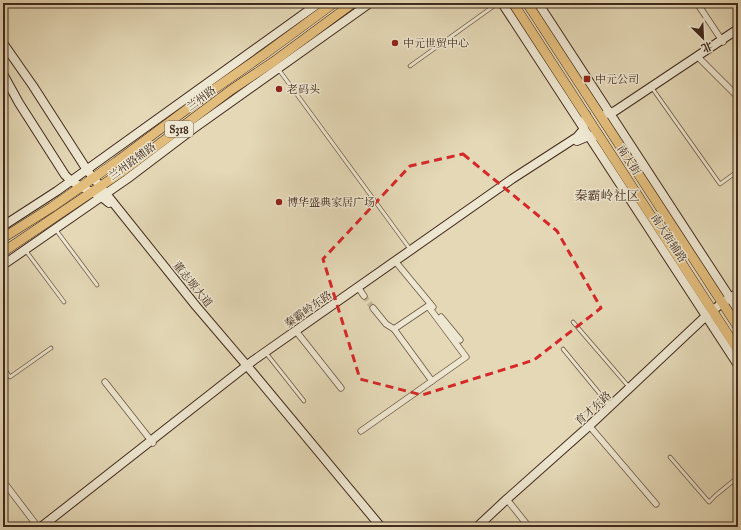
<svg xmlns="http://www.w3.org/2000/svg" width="741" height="530" font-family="'IM FELL Great Primer','Noto Serif SC',serif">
  <rect width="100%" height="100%" fill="#e4d8b6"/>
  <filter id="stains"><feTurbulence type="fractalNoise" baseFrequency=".005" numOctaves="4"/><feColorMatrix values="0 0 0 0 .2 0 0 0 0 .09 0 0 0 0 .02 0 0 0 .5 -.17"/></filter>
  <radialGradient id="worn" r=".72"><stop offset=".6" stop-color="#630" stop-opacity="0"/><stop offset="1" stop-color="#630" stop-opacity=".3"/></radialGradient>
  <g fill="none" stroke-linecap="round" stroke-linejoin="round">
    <!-- street-tunnel -->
    <polyline stroke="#c4b597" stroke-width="5.5" stroke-dasharray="5.5 3" stroke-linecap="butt" points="364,296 373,308"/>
    <defs>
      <g id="lane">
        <polyline points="410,66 498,3"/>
        <polyline points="279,70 410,249"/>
        <polyline points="652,88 720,184 738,171"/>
        <polyline points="56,230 97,285"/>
        <polyline points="26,251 64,302"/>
        <polyline points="573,322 629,387"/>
        <polyline points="563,349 609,405"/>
        <polyline points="266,353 304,401"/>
        <polyline points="3,367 10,377 51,348"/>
        <polyline points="670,457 709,502 716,495 738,477"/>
      </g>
      <g id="street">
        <polyline points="697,3 723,42"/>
        <polyline points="697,56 738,97"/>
        <polyline points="395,261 433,307"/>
        <polyline points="358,287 364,296"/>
        <polyline points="373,308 386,324 394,329 432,381"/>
        <polyline points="441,317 460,340"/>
        <polyline points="296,331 341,388"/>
        <polyline points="105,382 153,443"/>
        <polyline points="592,429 656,504"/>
        <polyline points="361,431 466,357 428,306 394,329"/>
        <polyline points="3,481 38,527"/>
        <polyline points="509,502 529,527"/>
      </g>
      <g id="secondary">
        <polyline points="502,3 738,365"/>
        <polyline points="538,3 738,310"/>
        <polyline points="3,43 33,86 87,170 196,306 254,374 381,527"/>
        <path d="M3,74L19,103L65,175C77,189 96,190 109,203"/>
        <polyline points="606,114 615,111 738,29"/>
        <polyline points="577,141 589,136 599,136"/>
        <polyline points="3,226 57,191 319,3"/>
        <polyline points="3,265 127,179 193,129 370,3"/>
        <polyline points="41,527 254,360 512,179 577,137 583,130 586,115"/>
        <polyline points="477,527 507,499 589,426 706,316 722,303 738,293"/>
      </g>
      <g id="primary">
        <polyline points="513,3 738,350"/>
        <polyline points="527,3 738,327"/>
        <polyline points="3,238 52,207 116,162 210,92 266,53 334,3"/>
        <polyline points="3,252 123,171 231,90 273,62 353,3"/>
      </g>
    </defs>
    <!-- lane casing -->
    <use href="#lane" stroke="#6a5642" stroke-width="4.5"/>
    <!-- street casing -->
    <use href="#street" stroke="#6a5642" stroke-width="7"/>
    <!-- secondary casing -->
    <use href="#secondary" stroke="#422a1c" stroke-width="10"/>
    <!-- primary casing -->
    <use href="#primary" stroke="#422a1c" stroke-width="10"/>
    <!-- lane -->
    <use href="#lane" stroke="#ede6d0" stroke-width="3"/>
    <!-- street -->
    <use href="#street" stroke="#ede6d0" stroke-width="5.5"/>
    <!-- secondary -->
    <use href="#secondary" stroke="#ede6d0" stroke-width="8"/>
    <!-- primary -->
    <use href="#primary" stroke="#e2bc7b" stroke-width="9"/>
  </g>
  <!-- marked area -->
  <path fill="none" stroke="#d62828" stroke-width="3" stroke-dasharray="8 5" stroke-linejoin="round" d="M463,154L557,231L601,308L534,360L422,395L360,379L323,259L410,166Z"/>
  <!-- markers -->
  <g fill="#8f2418" stroke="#ede6d0" stroke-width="1.5">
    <circle cx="395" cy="43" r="4"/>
    <rect x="583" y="75" width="8" height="8" rx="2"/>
    <circle cx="279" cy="89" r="4"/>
    <circle cx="279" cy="202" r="4"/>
  </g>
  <g text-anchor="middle" stroke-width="3" stroke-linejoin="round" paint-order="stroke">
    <!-- shield labels -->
    <rect fill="#ede6d0" stroke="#756252" stroke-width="1" x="165" y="121" width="28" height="16" rx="3"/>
    <g font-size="10" font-weight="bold" fill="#422a1c">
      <text x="179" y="133">S318</text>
    </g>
    <!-- poi labels -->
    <g font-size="11" fill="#422a1c" stroke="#ede6d0" text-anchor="start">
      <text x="403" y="47">中元世贸中心</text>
      <text x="595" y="83">中元公司</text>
      <text x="287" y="93">老码头</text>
      <text x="287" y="206">博华盛典家居广场</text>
    </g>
    <!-- street labels -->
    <g font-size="11" fill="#422a1c" stroke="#ede6d0">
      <text transform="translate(201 98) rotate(-36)" y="4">兰州路</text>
      <text transform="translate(629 160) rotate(57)" y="4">南大街</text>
      <text transform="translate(132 161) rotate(-36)" y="4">兰州路辅路</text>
      <text transform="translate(669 238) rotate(57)" y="4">南大街辅路</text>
      <text transform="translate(193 284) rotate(51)" y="4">董志塬大道</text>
      <text transform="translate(308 309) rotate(-35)" y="4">秦霸岭东路</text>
      <text transform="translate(593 408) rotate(-42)" y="4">育才东路</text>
    </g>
    <!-- quarter labels -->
    <g font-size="13" fill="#422a1c" stroke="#ede6d0">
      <text x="607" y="200">秦霸岭社区</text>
    </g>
  </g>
  <!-- margin -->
  <rect width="741" height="530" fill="none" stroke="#e4d8b6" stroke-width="16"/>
  <rect x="4" y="4" width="733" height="522" fill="none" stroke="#422a1c" stroke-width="2"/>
  <rect x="8" y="8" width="725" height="514" fill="none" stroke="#422a1c"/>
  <!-- north arrow -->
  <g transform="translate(703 38) rotate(156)" stroke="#ede6d0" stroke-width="3" paint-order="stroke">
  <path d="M0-3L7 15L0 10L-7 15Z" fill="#422a1c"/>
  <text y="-6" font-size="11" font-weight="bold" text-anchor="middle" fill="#422a1c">北</text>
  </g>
  <rect width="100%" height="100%" filter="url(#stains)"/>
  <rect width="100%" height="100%" fill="url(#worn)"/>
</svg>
